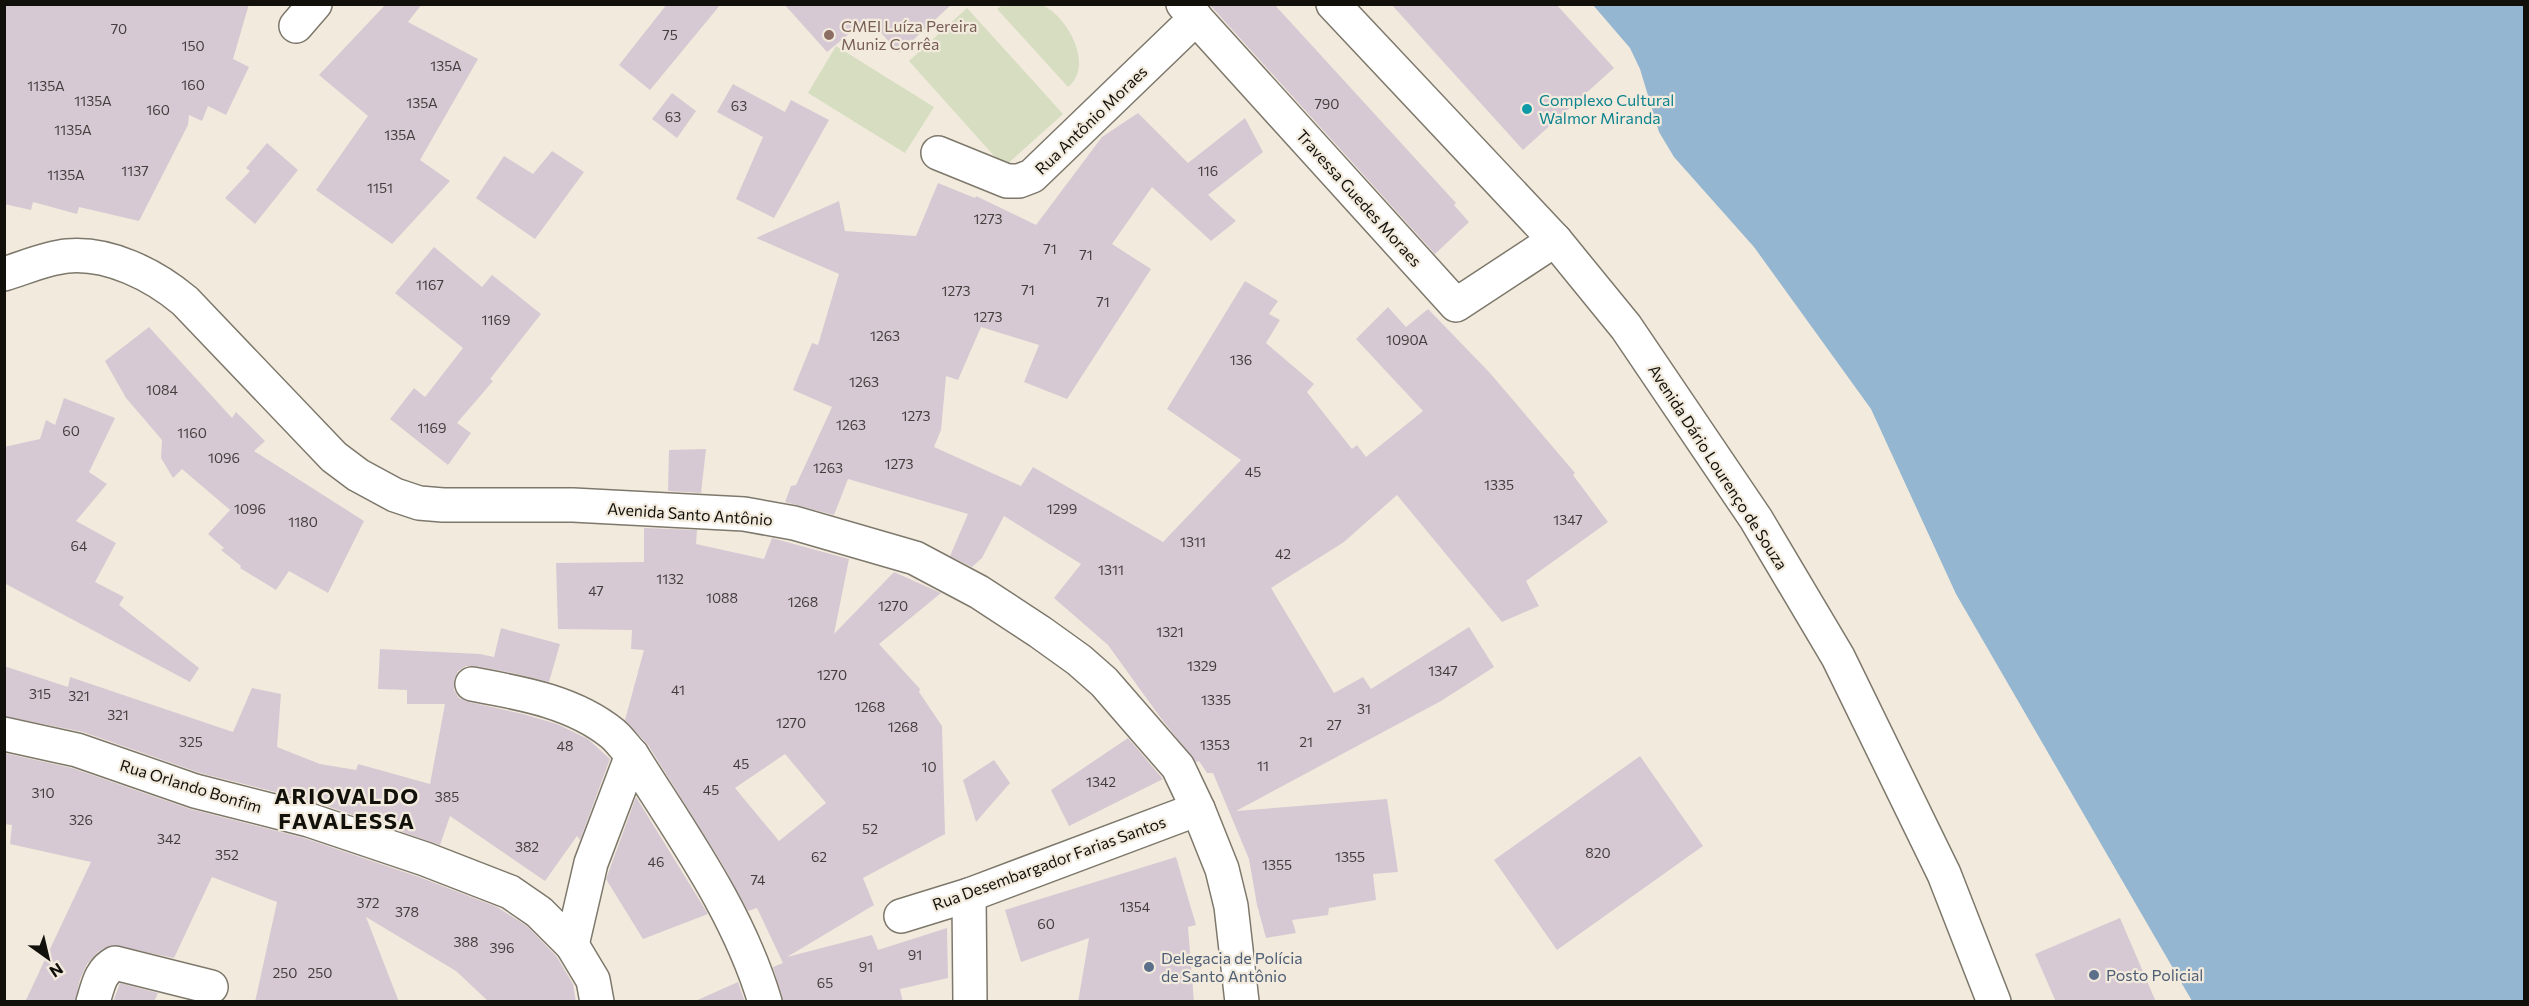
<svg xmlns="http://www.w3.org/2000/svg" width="2529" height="1006" font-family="Commissioner,sans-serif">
  <rect width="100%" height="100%" fill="#f2ebdd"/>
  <!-- green -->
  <g fill="#d6ddc1">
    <path d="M1004,4C1016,4 1036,1 1046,7C1069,20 1094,66 1068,87L997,9Z"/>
    <polygon points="967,8 1063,114 1004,167 909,61"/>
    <polygon points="836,46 934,107 905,153 808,93"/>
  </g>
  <!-- water -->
  <polygon fill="#94b6d1" points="1593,5 2524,5 2524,1001 2192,1001 1956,594 1871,409 1754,247 1674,157 1659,132 1640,69 1630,48"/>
  <!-- building -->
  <g fill="#d7c9d3" fill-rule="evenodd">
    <polygon points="4,4 249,4 233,59 249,67 226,115 208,106 202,121 189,115 188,125 139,221 79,207 77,214 33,202 31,210 4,204"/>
    <polygon points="386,4 422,4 408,22 478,59 420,160 450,181 392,244 316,190 368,116 319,75"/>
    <polygon points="667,4 721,4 650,90 619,65"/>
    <polygon points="784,4 952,4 899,53 868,18 827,52"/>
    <polygon points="1209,4 1274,4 1456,203 1454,205 1469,222 1435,254"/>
    <polygon points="1391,4 1556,4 1614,68 1523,150"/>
    <polygon points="733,84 785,112 791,100 829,120 774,218 736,199 763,137 717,112"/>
    <polygon points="672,93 696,111 677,138 652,119"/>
    <polygon points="1138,113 1188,163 1245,118 1263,152 1208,195 1236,221 1211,241 1152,187 1112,244 1151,269 1067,399 1024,382 1039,345 981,327 958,380 946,376 941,430 934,447 1021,486 1033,467 1163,542 1241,460 1167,409 1245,281 1278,301 1269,314 1280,320 1266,343 1314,384 1307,392 1352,449 1357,445 1366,457 1423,411 1356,339 1388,307 1406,327 1428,309 1490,373 1575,473 1573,475 1608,522 1526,581 1539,606 1502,622 1397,495 1344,542 1271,588 1334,693 1363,677 1371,689 1469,627 1494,667 1441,701 1236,811 1387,799 1398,872 1373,874 1376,900 1329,908 1328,915 1292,920 1296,933 1266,938 1257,905 1249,859 1213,773 1207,773 1199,761 1196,762 1160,717 1108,645 1054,598 1081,564 1004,516 982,558 972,567 950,556 968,514 848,479 834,515 785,502 791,486 796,485 832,407 793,390 812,343 818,345 839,274 756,238 839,201 845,231 916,236 938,183 975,198 976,196 1036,225 1102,137"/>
    <polygon points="267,143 298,170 255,224 225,198 250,171 246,168"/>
    <polygon points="552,151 584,172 535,239 476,198 504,156 533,174"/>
    <polygon points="434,247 482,287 492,275 541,314 490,379 493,381 457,423 471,433 448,465 390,419 414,388 425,397 463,348 395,293"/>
    <polygon points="149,327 232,418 236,412 265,441 254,451 364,521 328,593 289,571 276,590 240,568 241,566 221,550 224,548 208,534 230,510 182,469 173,478 161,458 162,440 126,398 105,361"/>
    <polygon points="64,398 115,418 89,472 107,484 76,521 116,543 95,582 124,597 119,605 199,668 190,682 4,583 4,447 40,439 46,420 55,425"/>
    <polygon points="706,449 701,493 668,491 669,450"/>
    <path d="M644,528L697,530L696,544L764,559L772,538L849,559L834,634L894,572L941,593L879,644L920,689L919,692L942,726L945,834L863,878L874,905L787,957L872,935L878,950L947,928L948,978L900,989L903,1002H783L773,967L783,963L757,908L748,911L723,865L648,745L625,720L644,650L631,649L632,630L558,629L556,563L644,562ZM785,754L826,803L779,841L735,788Z"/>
    <polygon points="501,628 560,644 549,682 557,684 513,673 475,666 466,666 458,671 454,680 454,690 459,698 469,702 523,714 557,724 588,739 610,759 580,840 577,836 545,881 450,816 440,845 315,802 200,773 83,732 4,716 4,666 68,687 70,677 233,732 252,688 281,694 277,747 320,764 356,770 358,764 430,784 445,704 407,704 407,690 378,689 380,649 480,654 494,657"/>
    <polygon points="1128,738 1163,779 1069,826 1051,790"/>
    <polygon points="4,753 72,768 190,809 304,838 419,877 497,907 527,926 557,957 573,984 576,1002 489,1002 456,971 366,917 399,1002 255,1002 277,902 212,877 174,958 111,945 99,951 87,964 80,979 75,1002 25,1002 91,862 10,844 12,825 4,824"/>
    <polygon points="1640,756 1703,846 1557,950 1494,860"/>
    <polygon points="994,760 1010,783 976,822 963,780"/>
    <polygon points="636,797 708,914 643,939 606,879"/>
    <polygon points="1176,857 1196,925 1188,927 1194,1002 1078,1002 1089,938 1021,962 1005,910"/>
    <polygon points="2120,918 2156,1002 2056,1002 2035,954"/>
    <polygon points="738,982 745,1002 693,1002"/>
    <polygon points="120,983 158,993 154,1002 113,1002"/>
  </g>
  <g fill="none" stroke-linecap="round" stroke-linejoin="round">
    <defs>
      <g id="minor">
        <polyline points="1183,4 1456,305 1555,240"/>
        <polyline points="1333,4 1555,240 1626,327 1756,519 1838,657 1944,874 1994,1002"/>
        <polyline points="296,26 315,4"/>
        <polyline points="938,153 1007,181 1019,181 1032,176 1196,18"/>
        <path d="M4,274C24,268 46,258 67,256C109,252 154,275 185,301L334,457L358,475L395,495L419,503L443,505H573L744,514L794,523L915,558L979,592L1040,632L1079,660L1104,682L1178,767L1198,809L1222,869L1231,906L1242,1002"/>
        <path d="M472,684C521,693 574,702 613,734C620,740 626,749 632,755"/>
        <polyline points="4,734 77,750 195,791 309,820 425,859 510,892 539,912 572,945 593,980 597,1002"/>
        <polyline points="969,895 970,1002"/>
        <polyline points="901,916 969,895 1198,809"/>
        <path d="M572,945L591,863L632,755C682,835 738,911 765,1002"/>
        <path d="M93,1002C98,986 100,971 115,963L211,987"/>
      </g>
    </defs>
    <!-- minor casing -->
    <use href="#minor" stroke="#7d786b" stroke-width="36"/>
    <!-- minor -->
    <use href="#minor" stroke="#fff" stroke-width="33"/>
  </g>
  <!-- markers -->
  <circle fill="#8d6e63" stroke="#f2ebdd" stroke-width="2" cx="829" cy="35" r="6"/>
  <circle fill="#0f9aa8" stroke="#f2ebdd" stroke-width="2" cx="1527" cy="109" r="6"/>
  <g fill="#5c6f8a" stroke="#f2ebdd" stroke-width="2">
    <circle cx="1149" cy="967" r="6"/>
    <circle cx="2094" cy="975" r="6"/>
  </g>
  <g text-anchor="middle" stroke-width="4.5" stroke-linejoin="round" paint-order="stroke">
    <!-- number labels -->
    <g font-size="14" fill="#433e3d">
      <text x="119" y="34">70</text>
      <text x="670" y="40">75</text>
      <text x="193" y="51">150</text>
      <text x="446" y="71">135A</text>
      <text x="193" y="90">160</text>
      <text x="46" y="91">1135A</text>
      <text x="93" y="106">1135A</text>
      <text x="422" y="108">135A</text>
      <text x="1327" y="109">790</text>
      <text x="739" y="111">63</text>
      <text x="158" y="115">160</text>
      <text x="673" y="122">63</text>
      <text x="73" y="135">1135A</text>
      <text x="400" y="140">135A</text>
      <text x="135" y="176">1137</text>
      <text x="1208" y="176">116</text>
      <text x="66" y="180">1135A</text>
      <text x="380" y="193">1151</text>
      <text x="988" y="224">1273</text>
      <text x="1050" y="254">71</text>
      <text x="1086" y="260">71</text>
      <text x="430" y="290">1167</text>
      <text x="1028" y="295">71</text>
      <text x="956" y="296">1273</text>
      <text x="1103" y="307">71</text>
      <text x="988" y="322">1273</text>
      <text x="496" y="325">1169</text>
      <text x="885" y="341">1263</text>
      <text x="1407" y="345">1090A</text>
      <text x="1241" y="365">136</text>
      <text x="864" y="387">1263</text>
      <text x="162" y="395">1084</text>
      <text x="916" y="421">1273</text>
      <text x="851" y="430">1263</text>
      <text x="432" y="433">1169</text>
      <text x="71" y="436">60</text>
      <text x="192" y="438">1160</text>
      <text x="224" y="463">1096</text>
      <text x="899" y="469">1273</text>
      <text x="828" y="473">1263</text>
      <text x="1253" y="477">45</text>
      <text x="1499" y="490">1335</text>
      <text x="250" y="514">1096</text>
      <text x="1062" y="514">1299</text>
      <text x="1568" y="525">1347</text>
      <text x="303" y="527">1180</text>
      <text x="1193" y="547">1311</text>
      <text x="79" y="551">64</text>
      <text x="1283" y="559">42</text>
      <text x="1111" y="575">1311</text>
      <text x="670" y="584">1132</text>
      <text x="596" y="596">47</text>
      <text x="722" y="603">1088</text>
      <text x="803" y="607">1268</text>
      <text x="893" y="611">1270</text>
      <text x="1170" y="637">1321</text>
      <text x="1202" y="671">1329</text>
      <text x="1443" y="676">1347</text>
      <text x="832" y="680">1270</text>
      <text x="678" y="695">41</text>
      <text x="40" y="699">315</text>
      <text x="79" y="701">321</text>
      <text x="1216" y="705">1335</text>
      <text x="870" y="712">1268</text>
      <text x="1364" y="714">31</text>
      <text x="118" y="720">321</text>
      <text x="791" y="728">1270</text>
      <text x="1334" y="730">27</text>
      <text x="903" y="732">1268</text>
      <text x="191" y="747">325</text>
      <text x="1306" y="747">21</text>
      <text x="1215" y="750">1353</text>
      <text x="565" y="751">48</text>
      <text x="741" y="769">45</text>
      <text x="1263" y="771">11</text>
      <text x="929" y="772">10</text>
      <text x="1101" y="787">1342</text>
      <text x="711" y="795">45</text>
      <text x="43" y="798">310</text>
      <text x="447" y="802">385</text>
      <text x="81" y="825">326</text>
      <text x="870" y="834">52</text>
      <text x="169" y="844">342</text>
      <text x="527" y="852">382</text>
      <text x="1598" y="858">820</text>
      <text x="227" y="860">352</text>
      <text x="819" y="862">62</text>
      <text x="1350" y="862">1355</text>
      <text x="656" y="867">46</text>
      <text x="1277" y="870">1355</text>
      <text x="758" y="885">74</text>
      <text x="368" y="908">372</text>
      <text x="1135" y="912">1354</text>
      <text x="407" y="917">378</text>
      <text x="1046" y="929">60</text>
      <text x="466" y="947">388</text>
      <text x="502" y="953">396</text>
      <text x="915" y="960">91</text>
      <text x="866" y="972">91</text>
      <text x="285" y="978">250</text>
      <text x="320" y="978">250</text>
      <text x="825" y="988">65</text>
    </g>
    <!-- education labels -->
    <g font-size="16" fill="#785e54" stroke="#f2ebdd" text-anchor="start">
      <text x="841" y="32">CMEI Luíza Pereira<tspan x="841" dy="18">Muniz Corrêa</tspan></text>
    </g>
    <!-- culture labels -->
    <g font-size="16" fill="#0d838f" stroke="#f2ebdd" text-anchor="start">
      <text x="1539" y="106">Complexo Cultural<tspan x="1539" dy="18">Walmor Miranda</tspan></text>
    </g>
    <!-- street labels -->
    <g font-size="16" fill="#12100b" stroke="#f2ebdd">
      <text transform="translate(1091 120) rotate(-44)" y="6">Rua Antônio Moraes</text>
      <text transform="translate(1359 198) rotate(48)" y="6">Travessa Guedes Moraes</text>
      <text transform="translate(1718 467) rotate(57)" y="6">Avenida Dário Lourenço de Souza</text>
      <text transform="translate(690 514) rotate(4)" y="6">Avenida Santo Antônio</text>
      <text transform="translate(191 786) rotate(17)" y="6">Rua Orlando Bonfim</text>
      <text transform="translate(1049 863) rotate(-20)" y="6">Rua Desembargador Farias Santos</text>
    </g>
    <!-- service labels -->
    <g font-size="16" fill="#4e5e75" stroke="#f2ebdd" text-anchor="start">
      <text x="1161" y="964">Delegacia de Polícia<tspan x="1161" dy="18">de Santo Antônio</tspan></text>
      <text x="2106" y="981">Posto Policial</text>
    </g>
    <!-- district labels -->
    <g font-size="22" font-weight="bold" letter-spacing="1.5" fill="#12100b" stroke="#f2ebdd">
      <text x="347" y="804">ARIOVALDO<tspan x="347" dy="25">FAVALESSA</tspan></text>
    </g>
  </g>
  <!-- border -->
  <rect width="2529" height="1006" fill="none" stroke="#12100b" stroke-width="12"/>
  <!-- north arrow -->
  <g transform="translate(48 958) rotate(146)" stroke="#f2ebdd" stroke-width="4.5" paint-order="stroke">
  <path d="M0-4.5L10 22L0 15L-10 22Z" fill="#12100b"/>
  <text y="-9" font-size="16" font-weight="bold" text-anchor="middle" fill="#12100b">N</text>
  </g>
</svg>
